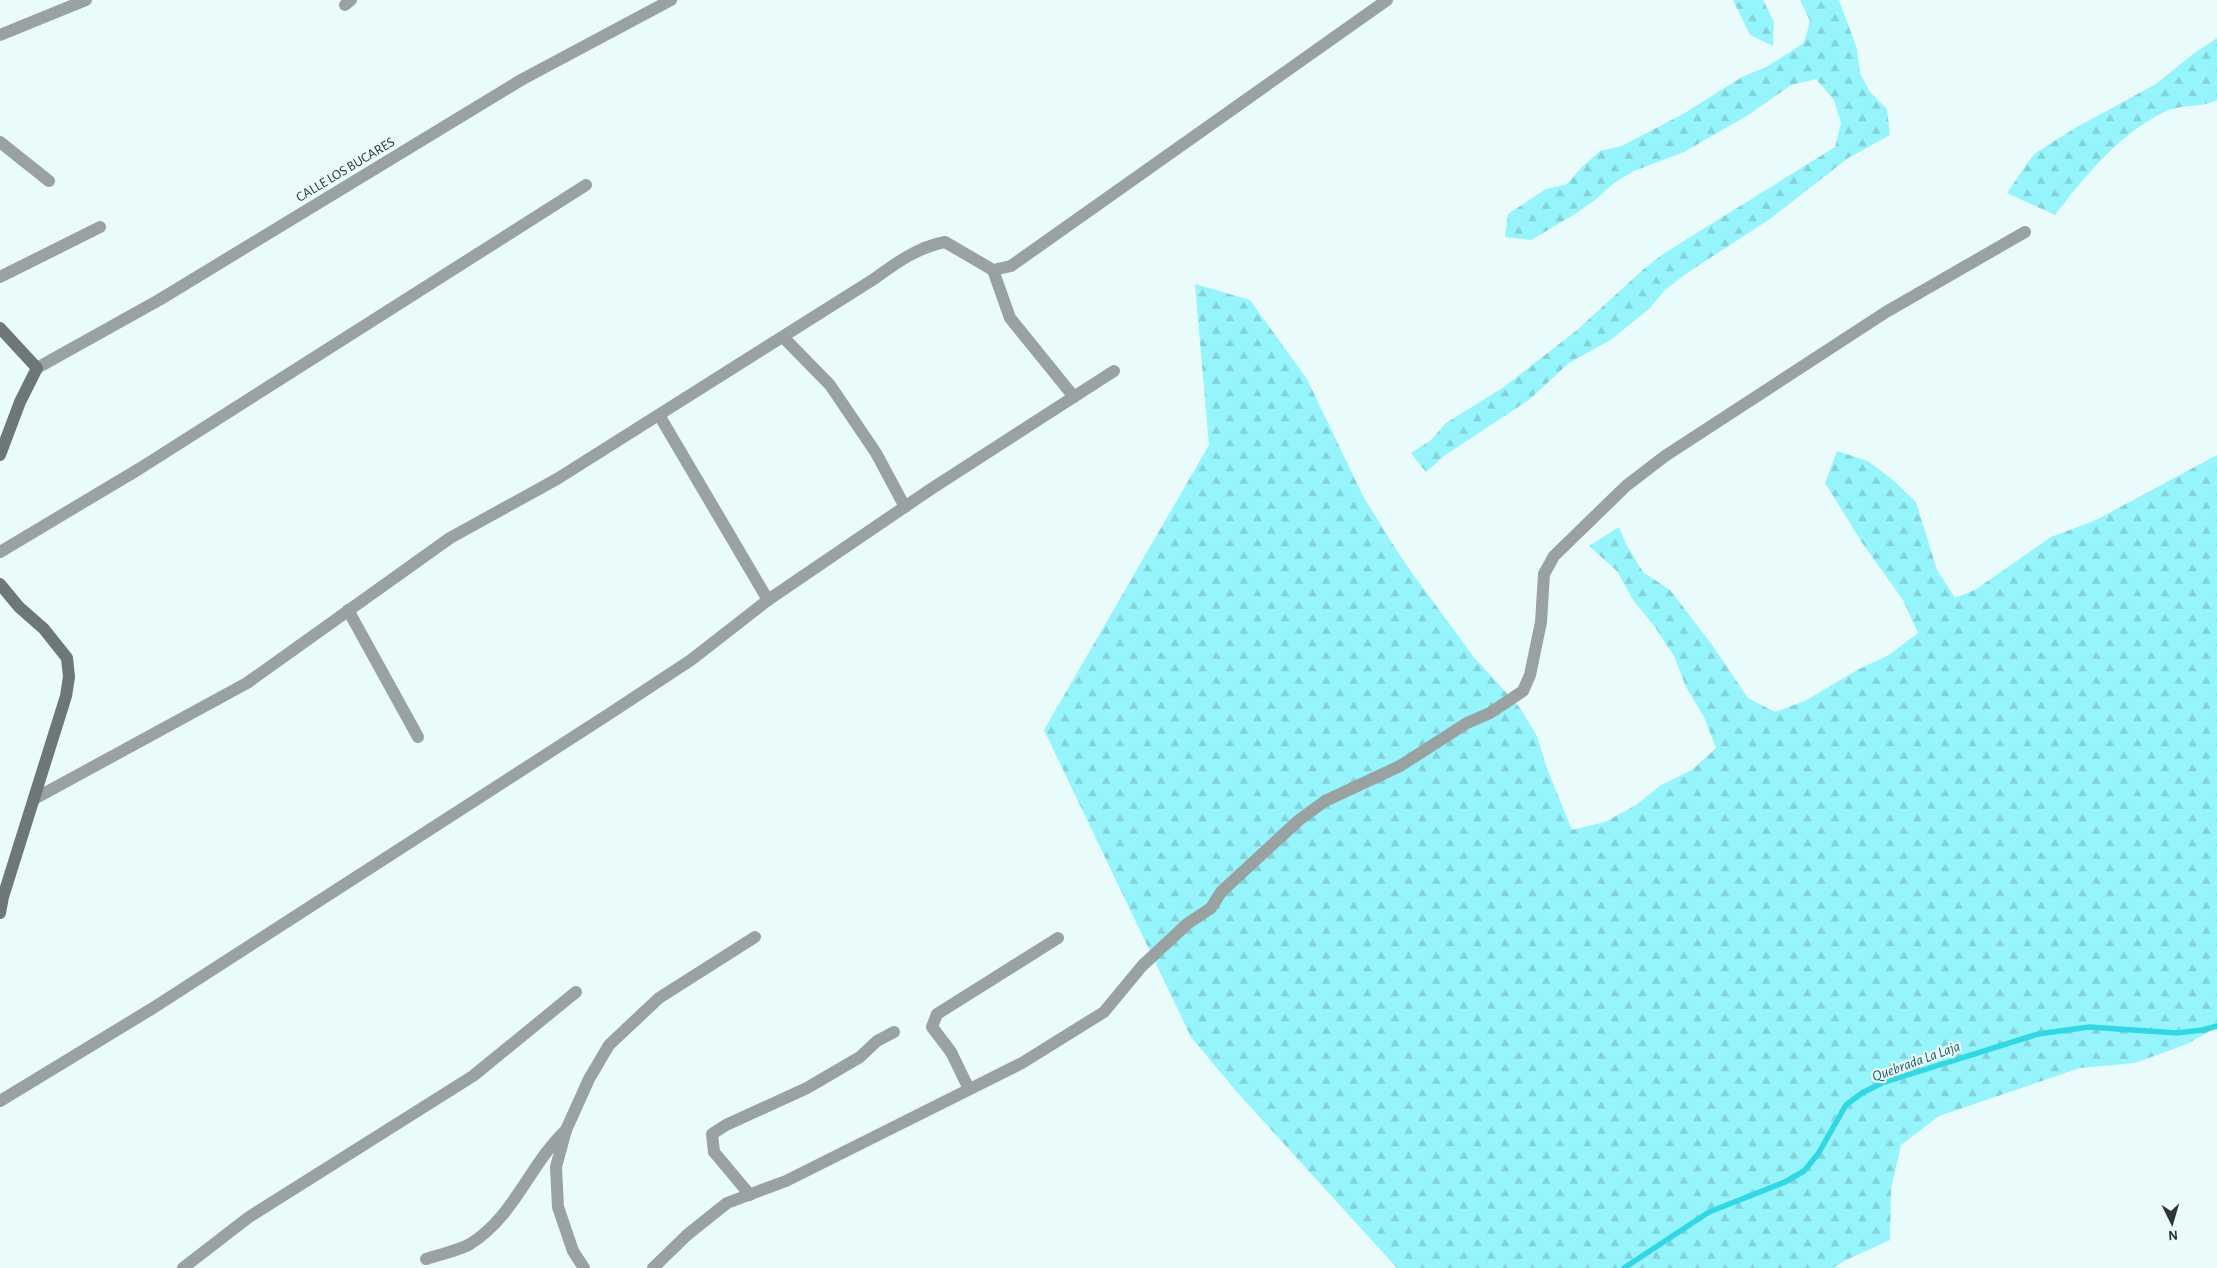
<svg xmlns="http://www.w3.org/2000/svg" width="2217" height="1268" font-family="'Alegreya Sans',sans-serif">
  <defs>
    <pattern id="forest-firs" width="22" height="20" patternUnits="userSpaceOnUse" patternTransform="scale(1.25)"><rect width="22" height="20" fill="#96f4fc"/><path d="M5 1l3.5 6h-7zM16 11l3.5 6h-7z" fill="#82d2d9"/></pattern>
  </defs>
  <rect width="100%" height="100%" fill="#eafbfc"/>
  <!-- forest -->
  <g fill="url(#forest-firs)">
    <polygon points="1733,0 1763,0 1774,22 1773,46 1750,35"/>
    <polygon points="1800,0 1839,0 1857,49 1860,73 1870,92 1887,109 1890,135 1848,158 1770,219 1687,273 1665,290 1650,308 1612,339 1569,363 1530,399 1444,456 1426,472 1411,453 1430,441 1446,423 1504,387 1577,330 1645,268 1663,254 1835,147 1841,123 1834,100 1816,79 1791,85 1750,114 1684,152 1634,171 1614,183 1595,200 1575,214 1531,240 1505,237 1508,214 1546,189 1567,184 1582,167 1600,151 1622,146 1683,114 1742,77 1766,67 1804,43 1810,21"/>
    <path d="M2217,38V100C2201,108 2180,104 2164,112C2118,135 2086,175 2055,215L2007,193L2034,154L2075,128L2156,84L2193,54Z"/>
    <polygon points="1195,284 1250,300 1307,379 1363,496 1397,551 1415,577 1473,656 1520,708 1537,736 1546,766 1572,830 1605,822 1636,805 1661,785 1692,770 1716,748 1704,717 1686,687 1674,656 1655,627 1633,600 1617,571 1589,546 1619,527 1627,546 1643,572 1670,590 1710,642 1748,698 1775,712 1805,701 1859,669 1889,655 1918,633 1903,600 1863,544 1825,483 1837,451 1868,461 1893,480 1916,502 1937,570 1955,598 1975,590 2051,537 2096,520 2217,455 2217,1027 2187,1044 2135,1063 2080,1068 1939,1116 1901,1145 1891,1189 1890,1240 1846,1260 1833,1268 1397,1268 1236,1091 1191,1037 1044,730 1209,445"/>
  </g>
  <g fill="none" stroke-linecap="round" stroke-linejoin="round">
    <!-- stream -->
    <polyline stroke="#31d8e4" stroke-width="5.5" points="1624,1268 1709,1212 1785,1182 1804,1171 1818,1154 1846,1105 1862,1093 1882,1083 2038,1034 2089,1027 2177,1033 2203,1030 2217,1026"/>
    <!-- street -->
    <g stroke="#9aa1a1" stroke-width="12">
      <polyline points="345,5 351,0"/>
      <polyline points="0,35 86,0"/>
      <polyline points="0,142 49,181"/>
      <polyline points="993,270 1010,318 1074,397"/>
      <polyline points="0,277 100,227"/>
      <polyline points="783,337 830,385 876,453 905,507"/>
      <polyline points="37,368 159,300 521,80 671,0"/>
      <polyline points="659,415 768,600"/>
      <polyline points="0,552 139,469 586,185"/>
      <polyline points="348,610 418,737"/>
      <path d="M34,799L247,683L450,538L557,479L874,279C896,263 918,247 945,242L993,270L1011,266L1387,0"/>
      <polyline points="969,1089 951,1052 932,1027 937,1014 1058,938"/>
      <polyline points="0,1101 153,1008 609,714 691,660 768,600 931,489 1114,371"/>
      <polyline points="750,1195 714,1152 712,1134 726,1125 807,1088 860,1057 877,1041 894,1032"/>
      <path d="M426,1259C440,1254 458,1251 470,1244C514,1217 530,1164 566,1130"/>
      <polyline points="183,1268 249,1217 473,1076 576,992"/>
      <polyline points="584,1268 573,1251 558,1207 556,1167 566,1130 589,1079 609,1045 659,998 755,937"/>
      <polyline points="653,1268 687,1235 727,1203 786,1181 1022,1063 1104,1012 1142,966 1187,924 1211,908 1221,892 1299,820 1325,801 1400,766 1467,723 1490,713 1523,691 1530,675 1541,622 1544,574 1554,556 1626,486 1665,456 1886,312 2025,232"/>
    </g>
    <!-- secondary -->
    <g stroke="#6d7778" stroke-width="12">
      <polyline points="0,328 37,368 20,402 0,455"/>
      <polyline points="0,584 19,607 44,629 67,658 69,677 66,696 3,897 0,913"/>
    </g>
  </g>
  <g text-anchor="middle" stroke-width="4.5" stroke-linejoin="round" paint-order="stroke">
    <!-- street labels -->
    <g font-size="14" fill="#2f3536" stroke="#eafbfc">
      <text transform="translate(345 169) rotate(-31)" y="5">CALLE LOS BUCARES</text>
    </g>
    <!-- water labels -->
    <g font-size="15" font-style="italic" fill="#1f5e63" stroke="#eafbfc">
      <text transform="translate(1916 1061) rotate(-20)" y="5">Quebrada La Laja</text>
    </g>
  </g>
  <!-- north arrow -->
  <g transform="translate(2172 1223) rotate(175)" stroke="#eafbfc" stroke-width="4" paint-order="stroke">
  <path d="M0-4L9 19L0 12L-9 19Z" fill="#2f3536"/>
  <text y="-8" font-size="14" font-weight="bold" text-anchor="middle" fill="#2f3536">N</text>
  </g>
</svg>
